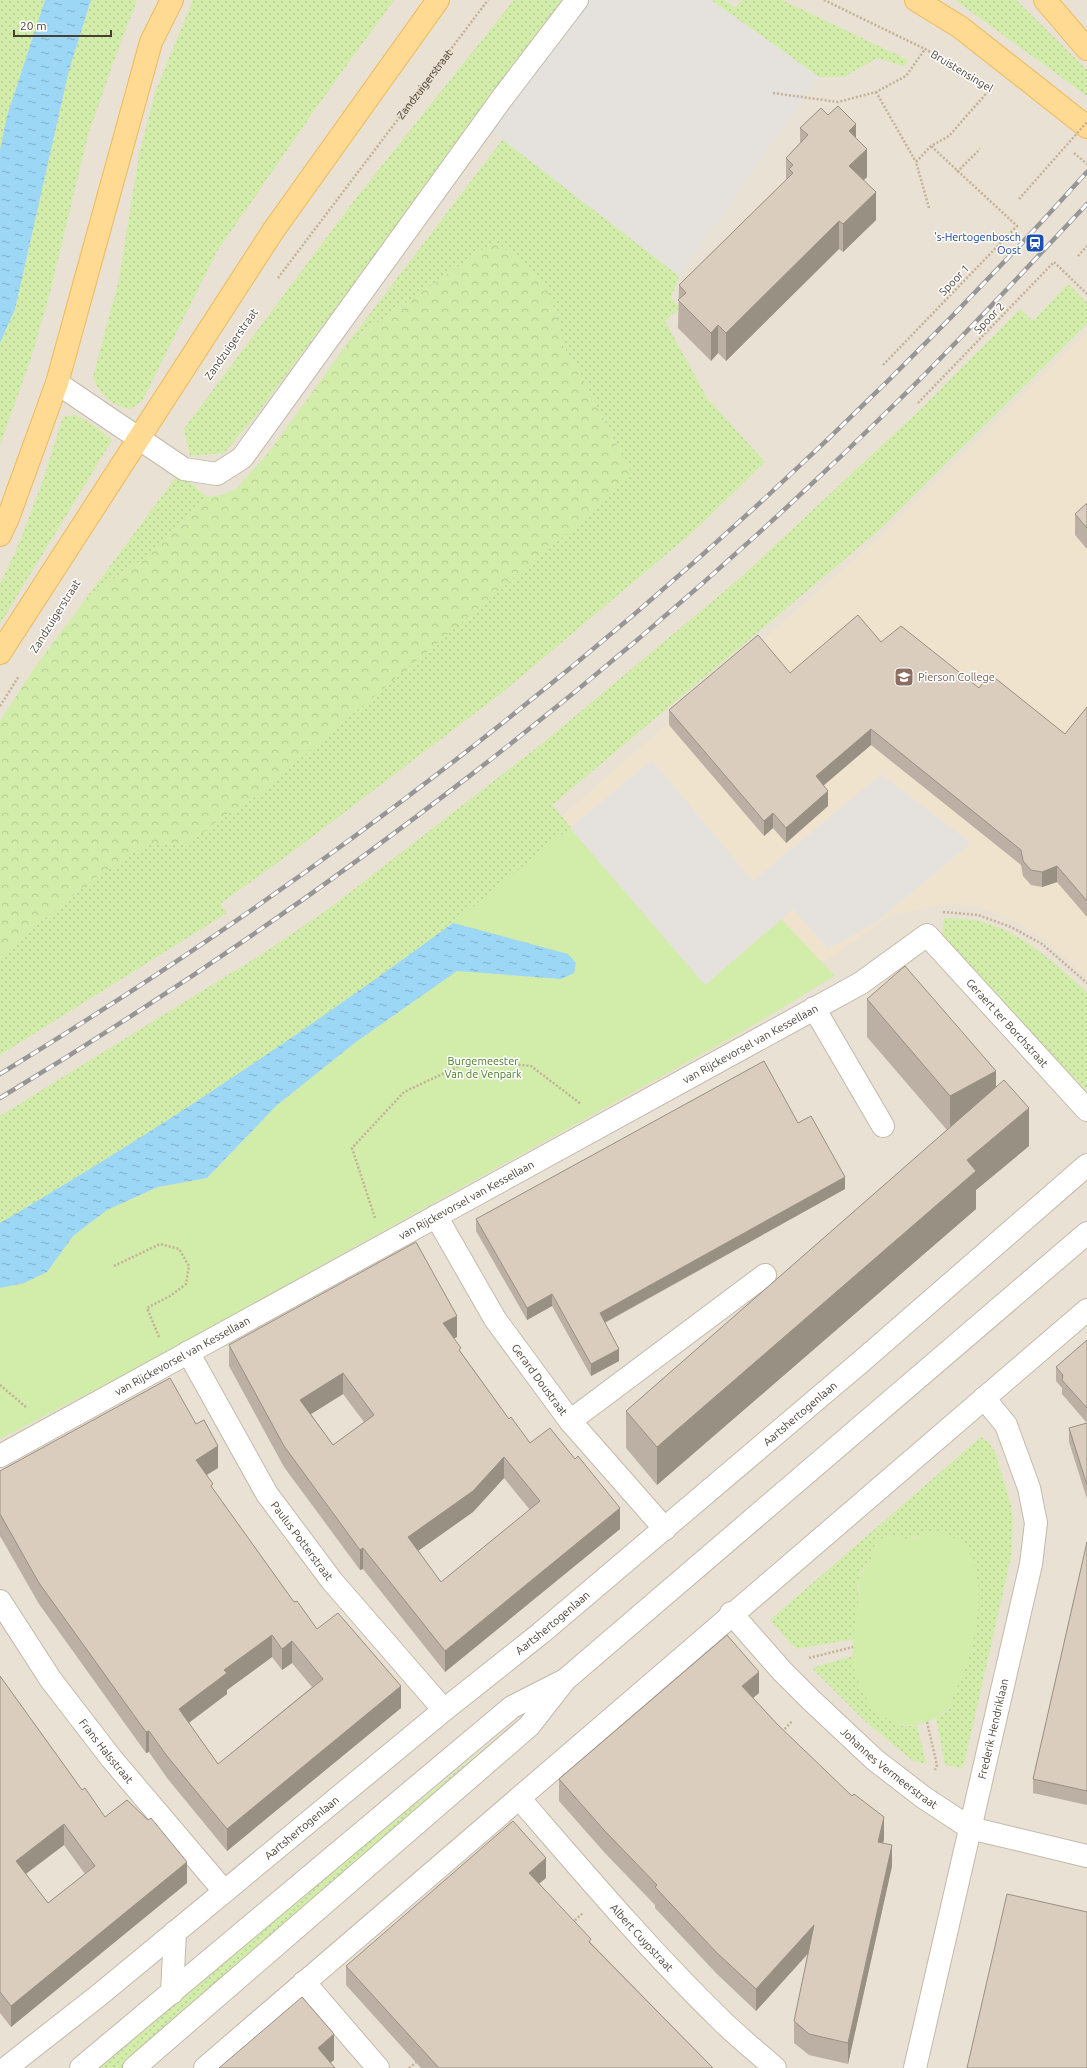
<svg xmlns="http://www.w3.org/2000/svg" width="1087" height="2068" font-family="Ubuntu,sans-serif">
  <defs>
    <pattern id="grass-dots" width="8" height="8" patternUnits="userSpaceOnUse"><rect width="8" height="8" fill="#d2ecaa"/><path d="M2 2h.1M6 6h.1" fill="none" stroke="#b6cb93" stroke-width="1.8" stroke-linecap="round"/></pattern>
    <pattern id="forest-crowns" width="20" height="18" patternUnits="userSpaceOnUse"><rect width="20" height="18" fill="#d2ecaa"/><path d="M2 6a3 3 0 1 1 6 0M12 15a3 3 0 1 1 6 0" fill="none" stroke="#b6cb93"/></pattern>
    <pattern id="water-ripples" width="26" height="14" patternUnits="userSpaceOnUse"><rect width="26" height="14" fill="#9cd7f6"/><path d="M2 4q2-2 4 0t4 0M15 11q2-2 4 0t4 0" fill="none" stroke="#81b0c8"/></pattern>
  </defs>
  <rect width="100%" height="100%" fill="#f4efe5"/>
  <!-- residential -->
  <rect fill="#e9e1d3" x="0" y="0" width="1087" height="2068"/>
  <!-- education -->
  <polygon fill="#efe3ce" points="1087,332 1087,977 1046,940 1015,921 979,907 951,903 891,915 823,963 781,919 705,985 561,817 880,537"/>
  <!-- grass -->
  <g fill="url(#grass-dots)">
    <polygon points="0,0 45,0 7,116 0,150"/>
    <polygon points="91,0 137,0 113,63 88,135 50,292 31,358 0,445 0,343 15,309 69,70"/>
    <path d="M193,0H394L318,105L216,253L142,401L131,409C114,408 98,393 93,377L119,280L139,155L156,90Z"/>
    <polygon points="514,0 565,0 254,418 224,453 190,456 184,429 353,202"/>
    <polygon points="711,0 724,0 735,8 742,0 782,0 908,60 905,66 877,58 844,77 819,77"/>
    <polygon points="955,0 1016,0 1087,70 1087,96"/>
    <polygon points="503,139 679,276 671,298 680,308 665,321 707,398 765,462 695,530 503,692 292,852 220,904 227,913 0,1055 0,956 80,889 135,852 149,845 190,842 232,810 632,475 576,365 563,346 557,316 495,241 347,344"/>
    <path d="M1068,284L1087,303V324L876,533L552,805L705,985L457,971L453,923C307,1030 156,1132 0,1223V1116L270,949L331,907L543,743L739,579L922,408L1020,309L1033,321Z"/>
    <polygon points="75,415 92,424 112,440 0,624 0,584 18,546 41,486 63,417"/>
    <polygon points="179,473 207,497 178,529 149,555 87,597"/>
    <path d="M944,918C955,919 967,918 978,921C1022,931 1054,963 1087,992V1091L946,945L942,937Z"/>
    <path d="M981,1437L989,1443L995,1452L1011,1505L1013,1524L1011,1557L963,1768L945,1765L936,1718L945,1713L950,1705L972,1649L918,1535L907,1540C896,1530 876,1535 872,1552C872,1554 873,1559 873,1561L861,1571L857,1584L859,1599L854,1639L796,1649L770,1620Z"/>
    <polygon points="853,1656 855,1672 862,1688 873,1706 902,1726 917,1726 926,1764 913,1761 865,1721 812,1668"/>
    <polygon points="520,1719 522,1722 123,2068 92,2068"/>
  </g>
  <!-- forest -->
  <polygon fill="url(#forest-crowns)" points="495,241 526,266 548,291 557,316 563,346 576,365 632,475 570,531 236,813 232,810 190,842 149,845 135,852 80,889 0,956 0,721 33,670 87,597 149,555 178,529 207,497 222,495 236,489 269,452 347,344"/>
  <!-- park -->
  <g fill="#d2ecaa">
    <polygon points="570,828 705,985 781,919 835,976 747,1029 133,1370 0,1439 0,1288 24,1283 47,1272 73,1236 107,1210 158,1187 207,1178 277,1105 356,1042 457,971 561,979 568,954 453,923"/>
    <path d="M929,1532C989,1532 982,1607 972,1647C967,1667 957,1686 950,1705C943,1714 937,1718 926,1722C891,1736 862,1703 855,1671C850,1650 855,1625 858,1604C862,1580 851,1581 873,1561C873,1559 872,1554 872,1552C876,1535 896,1531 908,1540Z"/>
  </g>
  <!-- parking -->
  <g fill="#e5e2de">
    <polygon points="565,0 711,0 819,77 679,276 476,119"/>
    <polygon points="652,760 753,881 881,774 971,843 877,922 828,949 793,909 705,985 570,828"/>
  </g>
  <!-- water -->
  <g fill="url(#water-ripples)">
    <polygon points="45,0 91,0 69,70 15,309 0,343 0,150 7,116"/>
    <path d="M453,923L568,954L576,963L574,973L561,979L457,971L356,1042L277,1105L207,1178L158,1187L107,1210L73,1236L47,1272L24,1283L0,1288V1223C156,1132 307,1030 453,923Z"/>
  </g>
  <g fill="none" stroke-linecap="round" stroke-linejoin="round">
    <defs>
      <g id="minor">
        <polyline points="57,383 184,469 217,474 242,458 503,97 577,0"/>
        <polyline points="814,1008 883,1126"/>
        <path id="s2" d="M436,1216L495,1319L570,1421L665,1529"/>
        <path id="s3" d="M188,1352L267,1494L332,1581L444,1710"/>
        <polyline points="570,1421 765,1275"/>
        <path id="s4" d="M0,1456L861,983L927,935L1087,1110"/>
        <path id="s5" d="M0,1601L51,1680L111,1758L224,1891"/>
        <path id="s6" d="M731,1613L782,1671L811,1700L875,1760L923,1797L970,1828L1087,1856"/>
        <path id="s7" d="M519,1798C584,1873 649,1950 721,2020C738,2037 757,2052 775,2068"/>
        <polyline points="304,1982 378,2068"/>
        <polyline points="172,1993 175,1932"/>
        <path id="s8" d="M6,2068L98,1996L444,1710L541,1633L863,1360L1087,1165"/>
        <polyline points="81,2068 512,1707 561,1682"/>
        <polyline points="134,2068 529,1726 565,1680 1087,1233"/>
        <polyline points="205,2068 1087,1310"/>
        <path id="s9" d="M915,2068L1031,1564L1036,1523L1029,1488L1006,1425L984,1398"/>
      </g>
      <g id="major">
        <polyline points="916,0 960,27 1087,127"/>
        <polyline points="1045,0 1087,49"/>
        <polyline points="0,535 8,518 57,383 151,42 172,0"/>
        <polyline points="0,653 273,231 438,0"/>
      </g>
    </defs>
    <!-- minor casing -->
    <use href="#minor" stroke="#c3b9aa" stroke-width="24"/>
    <!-- major casing -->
    <use href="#major" stroke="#eeb95a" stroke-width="24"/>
    <!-- path -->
    <g stroke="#c4b197" stroke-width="2.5" stroke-dasharray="2 2" stroke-linecap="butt">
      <polyline points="824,0 925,49 979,81"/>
      <polyline points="876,92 916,162"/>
      <polyline points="773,93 838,102 876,92 906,76 925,49"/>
      <polyline points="1074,153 1087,164"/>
      <polyline points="957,172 980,149"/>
      <polyline points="929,208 916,162 931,146 949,136 991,88"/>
      <polyline points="1078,256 1087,246"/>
      <path id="s1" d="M278,278L488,0"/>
      <polyline points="883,365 1017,226 931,146"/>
      <polyline points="918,403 1054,262 1087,294"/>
      <polyline points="0,706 19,676"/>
      <polyline points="943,912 978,915 1011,927 1042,944 1087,983"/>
      <polyline points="375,1218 352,1148 404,1092 472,1060 531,1066 581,1104"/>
      <polyline points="114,1266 160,1244 179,1249 189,1266 186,1284 170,1296 147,1308 159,1337"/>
      <polyline points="0,1385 27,1408"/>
      <polyline points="809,1658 853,1647"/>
      <polyline points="927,1722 937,1765 935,1770"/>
      <polyline points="782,1732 792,1721"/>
      <polyline points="572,1923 583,1913"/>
      <polyline points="409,2068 418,2061"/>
    </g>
    <!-- minor -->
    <use href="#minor" stroke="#fff" stroke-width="22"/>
    <!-- major -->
    <use href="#major" stroke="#ffda93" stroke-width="22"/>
    <defs>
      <g id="rail">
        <path d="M0,1074C405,827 770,525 1087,172"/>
        <path d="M0,1098C325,902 630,666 900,399C964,336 1025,270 1087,204"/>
      </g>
    </defs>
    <!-- rail casing -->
    <use href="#rail" stroke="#969696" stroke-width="4.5"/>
    <!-- rail -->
    <use href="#rail" stroke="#fff" stroke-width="3" stroke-dasharray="9" stroke-linecap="butt"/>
    <!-- path-bridge -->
    <polyline stroke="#c4b197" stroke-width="2.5" stroke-dasharray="2 2" stroke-linecap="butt" points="1019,199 1087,122"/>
  </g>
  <!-- wall -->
  <g fill="#bbb0a3" fill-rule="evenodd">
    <polygon points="828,115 856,138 867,177 864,180 876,220 843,252 839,249 726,361 718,353 711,361 678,328 679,285 786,180 786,158 800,143 800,128"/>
    <polygon points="1087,503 1087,549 1075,535 1075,514"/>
    <polygon points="881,642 979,688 1065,734 1087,707 1087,917 1057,882 1042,887 1031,885 1023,876 1021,865 871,745 823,785 828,806 786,843 773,828 764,836 669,725 669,710 790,673"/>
    <polygon points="867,999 996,1087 1029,1146 976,1190 976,1209 657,1485 626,1448 626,1411 947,1130 867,1037"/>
    <polygon points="798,1123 845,1189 605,1323 619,1361 591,1376 552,1306 527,1320 476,1231 476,1219"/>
    <path d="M457,1337L454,1338L461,1352L509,1419L530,1443L620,1529L445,1672L363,1569L360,1570L284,1467L229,1366V1345ZM343,1394L364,1422L333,1445L311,1414ZM504,1478L530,1510L441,1582L418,1551L473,1512Z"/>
    <polygon points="1087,1340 1087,1423 1062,1394 1062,1388 1056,1381 1056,1367"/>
    <polygon points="1087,1423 1087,1499 1069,1442 1069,1428"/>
    <path d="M218,1468L207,1475L213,1489L294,1602L317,1629L401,1708L227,1851L167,1778L149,1752L146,1753L39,1604L0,1536V1471ZM272,1657L282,1670L292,1663L312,1687L218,1764L189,1723L227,1694V1690Z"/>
    <polygon points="1087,1542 1087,1805 1033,1793 1033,1779"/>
    <path d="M0,1676L82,1790L105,1817L187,1883L11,2027L0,2013ZM64,1845L85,1874L48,1903L26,1874Z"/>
    <polygon points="759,1693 753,1698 884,1839 883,1843 892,1866 848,2064 809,2055 794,2043 794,2021 808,1953 756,2011 716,1973 655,1908 655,1905 604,1852 559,1801 559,1779"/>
    <polygon points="546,1878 539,1883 591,1943 713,2068 421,2068 346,1985 346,1966"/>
  </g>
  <!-- shaded-wall -->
  <g fill="#999084">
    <polygon points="856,124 856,152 849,131"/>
    <polygon points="867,149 867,177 849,194 849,166"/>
    <polygon points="876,192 876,220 843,252 843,224"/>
    <polygon points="839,221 839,249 726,361 726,333"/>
    <polygon points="718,325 718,353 711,361 711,333"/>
    <polygon points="871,729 871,745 816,792 816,776"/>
    <polygon points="828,791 828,806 786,843 786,828"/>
    <polygon points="773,813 773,828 764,836 764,821"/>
    <polygon points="1057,866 1057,882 1042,887 1042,872"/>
    <polygon points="996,1071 996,1109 950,1133 950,1096"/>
    <polygon points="1029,1108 1029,1146 976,1190 976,1209 657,1485 657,1447 967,1160"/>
    <polygon points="845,1177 845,1189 600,1325 600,1313"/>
    <polygon points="552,1294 552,1306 527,1320 527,1308"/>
    <polygon points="457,1316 457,1337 443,1344 443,1323"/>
    <polygon points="619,1349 619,1361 591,1376 591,1364"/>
    <polygon points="343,1373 343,1394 300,1421 300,1400"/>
    <polygon points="218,1446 218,1468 196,1481 196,1460"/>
    <polygon points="504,1457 504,1478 473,1512 408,1558 408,1537"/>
    <polygon points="620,1508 620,1529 445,1672 445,1651"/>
    <polygon points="363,1548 363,1569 360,1570 360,1550"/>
    <polygon points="272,1635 272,1657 227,1690 227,1694 179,1730 179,1709 224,1670"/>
    <polygon points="292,1641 292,1663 282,1670 282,1649"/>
    <polygon points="759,1672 759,1693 742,1707 742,1686"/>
    <polygon points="401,1686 401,1708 227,1851 227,1829"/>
    <polygon points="149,1731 149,1752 146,1753 146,1732"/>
    <polygon points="884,1817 884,1839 878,1863 878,1842"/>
    <polygon points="64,1824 64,1845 16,1881 16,1861"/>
    <polygon points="892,1845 892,1866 848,2064 848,2043"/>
    <polygon points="546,1858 546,1878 529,1892 529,1873"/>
    <polygon points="187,1862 187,1883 11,2027 11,2006"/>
    <polygon points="814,1925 814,1947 756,2011 756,1989"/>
    <polygon points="334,2034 334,2060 325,2068 318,2048"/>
  </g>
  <!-- building -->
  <g fill="#dacdbd" stroke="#999084" fill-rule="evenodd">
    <polygon points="838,106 856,124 849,131 867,149 849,166 876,192 843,224 839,221 726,333 718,325 711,333 678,300 686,293 679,285 793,173 789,169 793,165 786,158 808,135 800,128 821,108 828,115"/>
    <polygon points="1087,503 1087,528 1075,514"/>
    <polygon points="858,615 881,642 901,626 979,688 990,674 1065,734 1087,707 1087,901 1057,866 1042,872 1031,870 1023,861 1021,850 871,729 816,776 828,791 786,828 773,813 764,821 669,710 758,635 790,673"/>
    <polygon points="905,966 996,1071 950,1096 867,999"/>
    <polygon points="764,1061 798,1123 811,1116 845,1177 600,1313 619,1349 591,1364 552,1294 527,1308 476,1219"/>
    <polygon points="1004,1080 1029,1108 967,1160 976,1171 657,1447 626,1411"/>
    <path d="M416,1242L457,1316L443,1323L461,1348L459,1350L509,1419L511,1417L530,1443L550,1428L575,1459L578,1456L620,1508L445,1651L363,1548L360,1550L284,1446L229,1345ZM343,1373L374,1415L333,1445L300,1400ZM504,1457L540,1501L441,1582L408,1537L473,1491Z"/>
    <polygon points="1087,1340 1087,1408 1062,1380 1063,1375 1056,1367"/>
    <path d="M170,1378L196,1424L204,1420L218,1446L196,1460L213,1484L211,1486L294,1602L297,1601L317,1629L338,1613L401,1686L227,1829L167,1756L149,1731L146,1732L39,1583L0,1514V1471ZM272,1635L282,1649L292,1641L323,1679L218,1764L179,1709L227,1673L224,1670Z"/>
    <polygon points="1087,1423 1087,1485 1069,1428"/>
    <polygon points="1087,1542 1087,1791 1033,1779"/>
    <polygon points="727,1635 759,1672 742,1686 777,1724 852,1796 854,1794 884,1817 878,1842 892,1845 848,2043 809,2034 794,2021 814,1925 756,1989 716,1952 655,1887 657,1885 604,1830 559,1779"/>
    <path d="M0,1676L82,1790L85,1788L105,1817L127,1800L148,1820L151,1818L187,1862L11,2006L0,1992ZM64,1824L95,1866L48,1903L16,1861Z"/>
    <polygon points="513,1821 546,1858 529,1873 591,1939 589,1942 713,2068 439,2068 346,1966"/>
    <polygon points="1007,1894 1087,1912 1087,2068 967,2068"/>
    <polygon points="302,1997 334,2034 318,2048 335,2068 219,2068"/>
  </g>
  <!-- icons -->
  <defs>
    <symbol id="station-square" viewBox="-11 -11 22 22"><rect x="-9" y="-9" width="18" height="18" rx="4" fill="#1a4fb4" stroke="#fff"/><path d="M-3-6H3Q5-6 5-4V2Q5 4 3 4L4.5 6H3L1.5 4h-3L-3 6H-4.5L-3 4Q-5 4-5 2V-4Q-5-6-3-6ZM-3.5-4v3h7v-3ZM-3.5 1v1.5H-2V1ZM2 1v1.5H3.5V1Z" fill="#fff"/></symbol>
    <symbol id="school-square" viewBox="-11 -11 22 22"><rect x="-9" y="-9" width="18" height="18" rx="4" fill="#8d6e63" stroke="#fff"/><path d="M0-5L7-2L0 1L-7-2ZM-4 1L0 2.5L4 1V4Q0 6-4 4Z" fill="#fff"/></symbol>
  </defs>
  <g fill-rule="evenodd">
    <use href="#station-square" x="1024" y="232" width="22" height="22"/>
    <use href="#school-square" x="893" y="666" width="22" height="22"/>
  </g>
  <g text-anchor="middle" stroke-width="3" stroke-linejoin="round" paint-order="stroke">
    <!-- street labels -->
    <g font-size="11" fill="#473f34" stroke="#fff">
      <text transform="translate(962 71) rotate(31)" y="4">Bruistensingel</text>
      <text dy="4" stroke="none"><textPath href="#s1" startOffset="243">Zandzuigerstraat</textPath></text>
      <text transform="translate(954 280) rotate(-46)" y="4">Spoor 1</text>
      <text transform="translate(989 318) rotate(-46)" y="4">Spoor 2</text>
      <text transform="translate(231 344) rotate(-55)" y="4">Zandzuigerstraat</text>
      <text transform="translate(55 616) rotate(-58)" y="4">Zandzuigerstraat</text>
      <text dy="4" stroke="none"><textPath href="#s4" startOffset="1183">Geraert ter Borchstraat</textPath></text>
      <text dy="4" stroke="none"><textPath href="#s4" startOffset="856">van Rijckevorsel van Kessellaan</textPath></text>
      <text dy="4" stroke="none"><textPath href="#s4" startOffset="532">van Rijckevorsel van Kessellaan</textPath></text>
      <text dy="4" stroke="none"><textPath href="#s4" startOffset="208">van Rijckevorsel van Kessellaan</textPath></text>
      <text dy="4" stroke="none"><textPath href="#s2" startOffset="194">Gerard Doustraat</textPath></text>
      <text dy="4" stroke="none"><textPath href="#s8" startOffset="1029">Aartshertogenlaan</textPath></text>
      <text dy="4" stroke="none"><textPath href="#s3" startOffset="221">Paulus Potterstraat</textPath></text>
      <text dy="4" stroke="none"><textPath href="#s8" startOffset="705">Aartshertogenlaan</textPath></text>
      <text dy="4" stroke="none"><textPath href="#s9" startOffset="348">Frederik Hendriklaan</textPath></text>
      <text dy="4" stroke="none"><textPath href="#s5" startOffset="184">Frans Halsstraat</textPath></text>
      <text dy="4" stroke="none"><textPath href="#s6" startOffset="222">Johannes Vermeerstraat</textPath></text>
      <text dy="4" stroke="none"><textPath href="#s8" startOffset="381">Aartshertogenlaan</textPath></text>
      <text dy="4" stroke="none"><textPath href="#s7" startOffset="186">Albert Cuypstraat</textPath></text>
    </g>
    <!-- transit labels -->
    <g font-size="11" fill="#164399" stroke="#fff" text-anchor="end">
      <text x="1021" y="241">'s-Hertogenbosch<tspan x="1021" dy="13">Oost</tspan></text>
    </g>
    <!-- education labels -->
    <g font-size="11" fill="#785e54" stroke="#fff" text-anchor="start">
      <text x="918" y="681">Pierson College</text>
    </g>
    <!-- park labels -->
    <g font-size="11" fill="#4a7e22" stroke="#fff">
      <text x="483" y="1065">Burgemeester<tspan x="483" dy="13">Van de Venpark</tspan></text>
    </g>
  </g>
  <!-- scale -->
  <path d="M14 30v6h97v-6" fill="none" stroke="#473f34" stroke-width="2"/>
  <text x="20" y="30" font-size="12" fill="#473f34" stroke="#ffffff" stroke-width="3" paint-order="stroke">20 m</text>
</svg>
